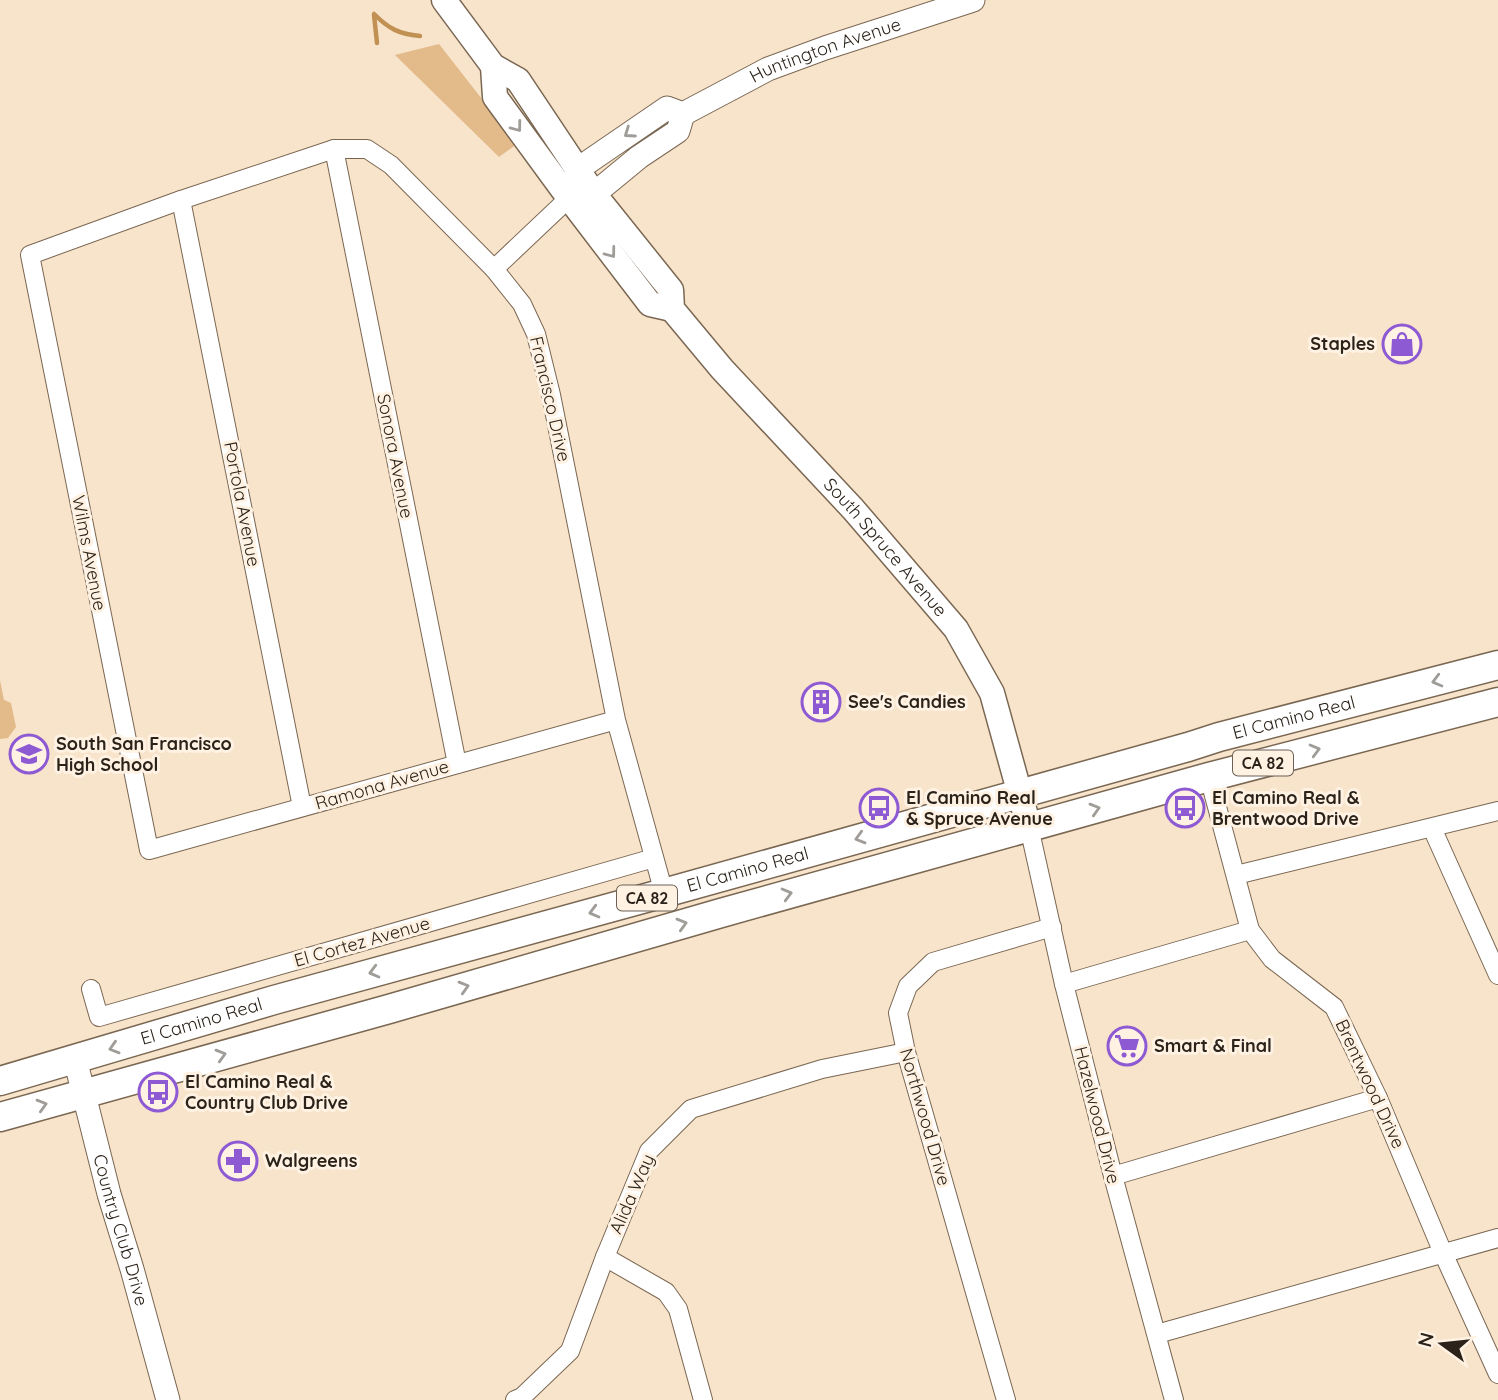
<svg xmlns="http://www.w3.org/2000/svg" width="1498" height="1400" font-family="Quicksand,sans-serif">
  <rect width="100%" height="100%" fill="#f8e3cb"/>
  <!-- green -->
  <g fill="#e3ba8a">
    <polygon points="439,44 517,144 499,157 395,55"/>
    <polygon points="0,680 4,700 11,703 16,727 8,738 0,739"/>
  </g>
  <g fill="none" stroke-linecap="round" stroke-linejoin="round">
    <!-- stream -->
    <g stroke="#c19053" stroke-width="4.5">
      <path d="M374,14C389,29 399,34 420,36"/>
      <polyline points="374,15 377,43"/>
    </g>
    <defs>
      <g id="minor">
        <polyline points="334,149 457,764"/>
        <polyline points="181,200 302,807"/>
        <polyline points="494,269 569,198"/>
        <polyline points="616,720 149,850 30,255 181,200 334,149 367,149 391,165 494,269 522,304 536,334 551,395 616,720 664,893"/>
        <polyline points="1209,777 1250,930 1272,959 1334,1007 1378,1098 1443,1253 1498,1374"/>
        <polyline points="1029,827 1064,984 1113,1176 1174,1400"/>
        <polyline points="1432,828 1498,975"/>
        <polyline points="1236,875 1498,811"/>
        <polyline points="1064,984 1250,930"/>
        <polyline points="91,989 99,1017 654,858"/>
        <polyline points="1113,1176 1378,1098"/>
        <polyline points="605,1257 666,1292 678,1309 703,1400"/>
        <polyline points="1157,1334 1498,1238"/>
        <polyline points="515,1400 522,1397 570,1351 605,1257 649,1151 691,1109 822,1069 906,1052"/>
        <polyline points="1006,1400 906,1052 898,1013 908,986 933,962 1052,927"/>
      </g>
      <g id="tertiary">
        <path id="s1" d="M683,114L667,108L578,169L569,198L594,194L639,157L678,131L683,114L768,69L825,48L973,0"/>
        <path id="s2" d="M75,1059L109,1194L132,1269L168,1400"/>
      </g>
      <g id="secondary">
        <path id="s3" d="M444,0L493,66L518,80L594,194L671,290L672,309L722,369L853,509L956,629L992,693L1029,827"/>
        <polyline points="493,66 495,97 569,198 650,304 672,309"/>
      </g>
      <g id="primary">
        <path id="s4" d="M0,1081L274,1000L664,893L1188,747L1219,737L1498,665"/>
        <polyline points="0,1117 389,1009 721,913 1209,777 1498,702"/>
      </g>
    </defs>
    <!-- minor casing -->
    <use href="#minor" stroke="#7a6752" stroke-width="20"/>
    <!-- tertiary casing -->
    <use href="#tertiary" stroke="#7a6752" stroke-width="25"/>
    <!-- secondary casing -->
    <use href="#secondary" stroke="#7a6752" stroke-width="27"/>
    <!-- primary casing -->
    <use href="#primary" stroke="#7a6752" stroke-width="31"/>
    <!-- minor -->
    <use href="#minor" stroke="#fff" stroke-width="18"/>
    <!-- tertiary -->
    <use href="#tertiary" stroke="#fff" stroke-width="23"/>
    <!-- secondary -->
    <use href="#secondary" stroke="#fff" stroke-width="24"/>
    <!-- primary -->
    <use href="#primary" stroke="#fff" stroke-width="28"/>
  </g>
  <!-- one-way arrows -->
  <defs><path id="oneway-chevron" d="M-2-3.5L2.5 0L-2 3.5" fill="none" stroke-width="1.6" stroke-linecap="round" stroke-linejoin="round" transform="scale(1.75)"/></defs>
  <g stroke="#a09c98">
    <use href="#oneway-chevron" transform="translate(517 127) rotate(53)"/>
    <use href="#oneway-chevron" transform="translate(629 133) rotate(145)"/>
    <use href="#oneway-chevron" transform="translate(611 253) rotate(53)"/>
    <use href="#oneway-chevron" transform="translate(1437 681) rotate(165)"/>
    <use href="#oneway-chevron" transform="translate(1315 750) rotate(-15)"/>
    <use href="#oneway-chevron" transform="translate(1095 809) rotate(-16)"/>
    <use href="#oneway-chevron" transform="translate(860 838) rotate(164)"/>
    <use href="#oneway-chevron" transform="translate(787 894) rotate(-15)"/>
    <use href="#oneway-chevron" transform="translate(594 912) rotate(165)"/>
    <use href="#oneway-chevron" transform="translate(682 924) rotate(-16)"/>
    <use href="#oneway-chevron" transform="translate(374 972) rotate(165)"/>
    <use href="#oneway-chevron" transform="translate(464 987) rotate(-16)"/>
    <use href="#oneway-chevron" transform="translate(114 1048) rotate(163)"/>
    <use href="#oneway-chevron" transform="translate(221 1055) rotate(-16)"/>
    <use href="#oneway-chevron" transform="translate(42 1105) rotate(-16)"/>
  </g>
  <!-- icons -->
  <defs>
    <symbol id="shop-ring" viewBox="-11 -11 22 22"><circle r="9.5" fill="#fff2e3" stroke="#8d5ad3" stroke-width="1.5"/><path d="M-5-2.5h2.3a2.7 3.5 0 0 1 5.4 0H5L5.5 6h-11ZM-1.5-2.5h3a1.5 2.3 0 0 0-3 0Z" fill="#8d5ad3"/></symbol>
    <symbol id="building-ring" viewBox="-11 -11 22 22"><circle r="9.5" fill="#fff2e3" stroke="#8d5ad3" stroke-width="1.5"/><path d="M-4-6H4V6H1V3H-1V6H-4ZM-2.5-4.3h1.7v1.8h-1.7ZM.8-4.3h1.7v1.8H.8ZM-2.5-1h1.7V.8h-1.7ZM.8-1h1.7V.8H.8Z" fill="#8d5ad3"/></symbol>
    <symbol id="school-ring" viewBox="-11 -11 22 22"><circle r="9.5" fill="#fff2e3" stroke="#8d5ad3" stroke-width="1.5"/><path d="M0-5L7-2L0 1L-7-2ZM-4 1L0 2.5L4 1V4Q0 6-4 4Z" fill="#8d5ad3"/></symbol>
    <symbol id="bus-ring" viewBox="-11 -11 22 22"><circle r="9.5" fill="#fff2e3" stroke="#8d5ad3" stroke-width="1.5"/><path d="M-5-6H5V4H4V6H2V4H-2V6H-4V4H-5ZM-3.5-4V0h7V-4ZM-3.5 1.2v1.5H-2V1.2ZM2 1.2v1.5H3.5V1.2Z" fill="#8d5ad3"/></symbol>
    <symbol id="supermarket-ring" viewBox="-11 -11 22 22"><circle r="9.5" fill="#fff2e3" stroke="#8d5ad3" stroke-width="1.5"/><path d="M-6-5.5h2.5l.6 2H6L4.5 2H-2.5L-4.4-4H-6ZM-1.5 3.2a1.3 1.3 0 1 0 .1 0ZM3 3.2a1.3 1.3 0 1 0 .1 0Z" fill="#8d5ad3"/></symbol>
    <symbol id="pharmacy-ring" viewBox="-11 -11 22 22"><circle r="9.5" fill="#fff2e3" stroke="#8d5ad3" stroke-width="1.5"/><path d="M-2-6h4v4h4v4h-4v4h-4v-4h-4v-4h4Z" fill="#8d5ad3"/></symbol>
  </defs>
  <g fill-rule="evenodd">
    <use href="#shop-ring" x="1380" y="322" width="44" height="44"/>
    <use href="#building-ring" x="799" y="680" width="44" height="44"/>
    <use href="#school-ring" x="7" y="732" width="44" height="44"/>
    <use href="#bus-ring" x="857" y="786" width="44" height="44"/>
    <use href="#bus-ring" x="1163" y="786" width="44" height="44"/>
    <use href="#supermarket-ring" x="1105" y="1024" width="44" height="44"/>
    <use href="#bus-ring" x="136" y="1070" width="44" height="44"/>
    <use href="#pharmacy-ring" x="216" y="1139" width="44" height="44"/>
  </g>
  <g text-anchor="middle" stroke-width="6" stroke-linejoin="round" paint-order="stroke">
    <!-- shield labels -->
    <g fill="#fff2e3" stroke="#6b6156" stroke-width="2">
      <rect x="1233" y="750.5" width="60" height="25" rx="5"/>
      <rect x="617" y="885.5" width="60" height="25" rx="5"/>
    </g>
    <g font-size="16" font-weight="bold" fill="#2b231a">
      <text x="1263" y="769">CA 82</text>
      <text x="647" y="904">CA 82</text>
    </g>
    <!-- street labels -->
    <g font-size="18" fill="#2b231a" stroke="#fff2e3">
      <text dy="6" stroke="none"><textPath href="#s1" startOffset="460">Huntington Avenue</textPath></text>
      <text transform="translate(550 399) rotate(77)" y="6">Francisco Drive</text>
      <text transform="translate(395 456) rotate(79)" y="6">Sonora Avenue</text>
      <text transform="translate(242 504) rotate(79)" y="6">Portola Avenue</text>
      <text dy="6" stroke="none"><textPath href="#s3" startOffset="710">South Spruce Avenue</textPath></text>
      <text transform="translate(89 553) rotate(79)" y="6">Wilms Avenue</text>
      <text dy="6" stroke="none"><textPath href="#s4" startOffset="1344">El Camino Real</textPath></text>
      <text transform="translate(382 785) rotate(-16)" y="6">Ramona Avenue</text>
      <text dy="6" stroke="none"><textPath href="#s4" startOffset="777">El Camino Real</textPath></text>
      <text transform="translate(362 942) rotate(-16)" y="6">El Cortez Avenue</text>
      <text dy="6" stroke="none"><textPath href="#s4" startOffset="210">El Camino Real</textPath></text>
      <text transform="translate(1370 1084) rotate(65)" y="6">Brentwood Drive</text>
      <text transform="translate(1097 1115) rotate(76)" y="6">Hazelwood Drive</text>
      <text transform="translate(925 1117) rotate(74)" y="6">Northwood Drive</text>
      <text transform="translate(632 1194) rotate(-66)" y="6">Alida Way</text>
      <text dy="6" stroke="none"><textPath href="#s2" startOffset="177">Country Club Drive</textPath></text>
    </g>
    <!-- poi labels -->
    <g font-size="18" font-weight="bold" fill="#2b231a" stroke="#fff2e3" text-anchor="start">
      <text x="1375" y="350" text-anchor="end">Staples</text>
      <text x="848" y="708">See's Candies</text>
      <text x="56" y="750">South San Francisco<tspan x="56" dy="21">High School</tspan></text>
      <text x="906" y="804">El Camino Real<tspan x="906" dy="21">&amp; Spruce Avenue</tspan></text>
      <text x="1212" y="804">El Camino Real &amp;<tspan x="1212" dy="21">Brentwood Drive</tspan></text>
      <text x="1154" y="1052">Smart &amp; Final</text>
      <text x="185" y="1088">El Camino Real &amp;<tspan x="185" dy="21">Country Club Drive</tspan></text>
      <text x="265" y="1167">Walgreens</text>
    </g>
  </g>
  <!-- north arrow -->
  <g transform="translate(1442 1344) rotate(285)" stroke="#fff2e3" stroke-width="5" paint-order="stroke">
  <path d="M0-5L12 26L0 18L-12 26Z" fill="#2b231a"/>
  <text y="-10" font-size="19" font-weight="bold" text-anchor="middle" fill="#2b231a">N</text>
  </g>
</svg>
